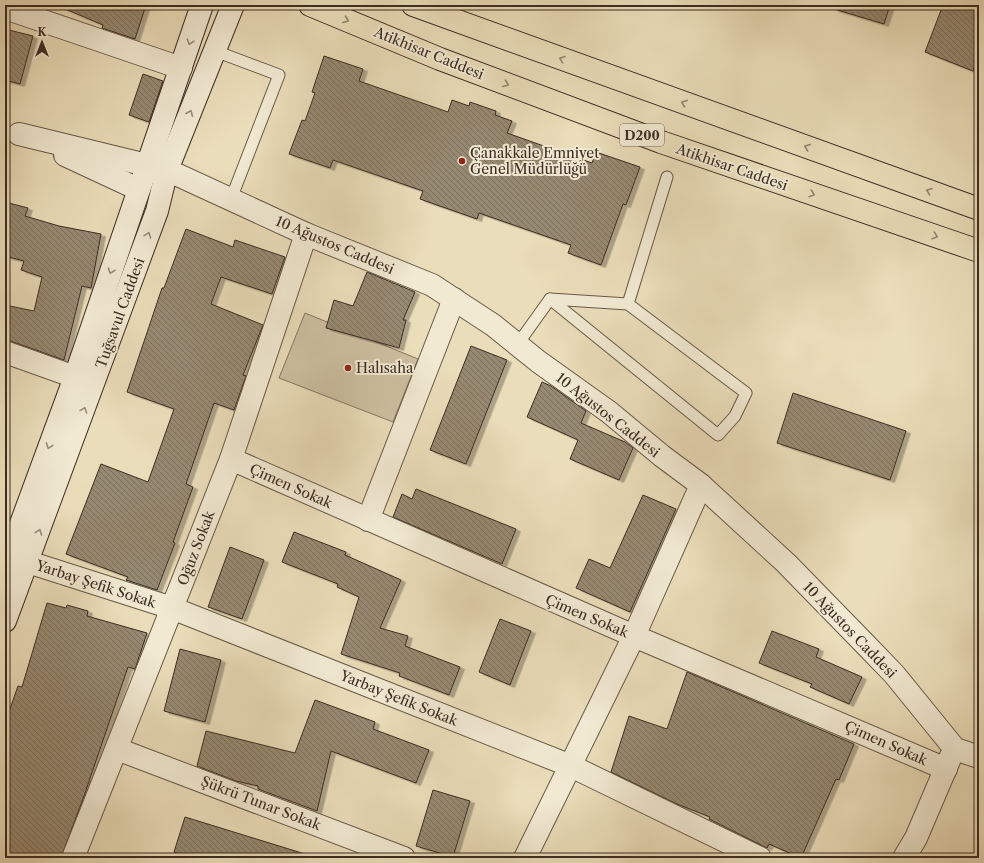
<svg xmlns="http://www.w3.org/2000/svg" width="984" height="863" font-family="'Libre Caslon Text',serif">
  <defs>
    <pattern id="building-back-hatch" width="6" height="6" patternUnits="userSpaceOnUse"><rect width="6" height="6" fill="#968971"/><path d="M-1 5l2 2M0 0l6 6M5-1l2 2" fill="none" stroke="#7c705c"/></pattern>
    <filter id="shadow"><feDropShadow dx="4.5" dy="2.5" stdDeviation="0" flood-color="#0004"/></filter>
  </defs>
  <rect width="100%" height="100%" fill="#eaddb9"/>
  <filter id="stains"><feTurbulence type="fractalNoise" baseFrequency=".005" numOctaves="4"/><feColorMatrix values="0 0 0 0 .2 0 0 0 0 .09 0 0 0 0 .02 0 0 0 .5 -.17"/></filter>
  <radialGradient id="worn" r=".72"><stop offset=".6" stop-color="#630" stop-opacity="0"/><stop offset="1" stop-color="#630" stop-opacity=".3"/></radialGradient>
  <!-- pitch -->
  <polygon fill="#ccbfa0" stroke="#847662" points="305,313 418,359 393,422 279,378"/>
  <!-- building -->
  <g fill="url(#building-back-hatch)" stroke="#3c2d23" filter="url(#shadow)">
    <polygon points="56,5 146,5 135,39 102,28 103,25"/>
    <polygon points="834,5 890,5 884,24 834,9"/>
    <polygon points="943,5 979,5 979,55 973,71 925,52"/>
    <polygon points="5,29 33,36 20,84 5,80"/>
    <polygon points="324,56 363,69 359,81 448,112 452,100 469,106 470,102 496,111 495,115 512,121 507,133 592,163 596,152 640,167 626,205 623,204 601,265 568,253 571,245 479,213 477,219 420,199 423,191 333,160 330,168 289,154 302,120 305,121 315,93 312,92"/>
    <polygon points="143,74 163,81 149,122 129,115"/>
    <polygon points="5,202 28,208 25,216 59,226 101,234 91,288 82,286 64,360 5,339 5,305 34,311 42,277 21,270 24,261 5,256"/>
    <polygon points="186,229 233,247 235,240 285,257 272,294 221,277 211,304 263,325 243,375 246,376 234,410 214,403 186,484 193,487 173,542 175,543 157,590 126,580 128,577 66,554 101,464 148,482 174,409 127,392 162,288 164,288"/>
    <polygon points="367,272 415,292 403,320 406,320 399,348 326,328 334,300 353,306"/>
    <polygon points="471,346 507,360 466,464 430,450"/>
    <polygon points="542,382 551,386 586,411 581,423 625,442 633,448 619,480 570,459 578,440 527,417"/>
    <polygon points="793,393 906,431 890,480 777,443"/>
    <polygon points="416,489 516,529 502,564 393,517 402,494 412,499"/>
    <polygon points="643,495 676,509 630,612 576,588 589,559 610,568"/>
    <polygon points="294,532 346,552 345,555 401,580 380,628 408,636 405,646 460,667 449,695 399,676 400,673 341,654 359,597 337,587 338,584 282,562"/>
    <polygon points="230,547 264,560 242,619 208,607"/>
    <polygon points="47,603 66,608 67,605 88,611 87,616 147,633 135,669 128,667 84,796 61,858 5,858 5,723 18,686 22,687"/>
    <polygon points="500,619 531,631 510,685 479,672"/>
    <polygon points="772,631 819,649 816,657 862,677 849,704 810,687 812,684 759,663"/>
    <polygon points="180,649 221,660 205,722 164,711"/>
    <polygon points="687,672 854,744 839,780 836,779 801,858 769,844 767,848 709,819 710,817 677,804 611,772 629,716 667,729"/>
    <polygon points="315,700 375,722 373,729 429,750 416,783 331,751 317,811 258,789 258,786 236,781 197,766 206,731 295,753"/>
    <polygon points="433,790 470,801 453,857 416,846"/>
    <polygon points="185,817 305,854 305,858 194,858 174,852"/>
  </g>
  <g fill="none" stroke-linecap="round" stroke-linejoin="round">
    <defs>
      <g id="lane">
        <polyline points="215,51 279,75 231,199"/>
        <polyline points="550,299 628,304"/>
        <polyline points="517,345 550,299 718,435 735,416 746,393 628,304 667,177"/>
      </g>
      <g id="street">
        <polyline points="5,8 181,68"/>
        <polyline points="19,134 167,170 306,234 432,285 493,325 539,362 609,412 662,456 701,485 786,563 865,644 894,674 955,749 979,757"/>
        <polyline points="65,155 138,189"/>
        <polyline points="5,352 75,377"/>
        <polyline points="231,459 634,636 946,769"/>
        <polyline points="368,520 454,299"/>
        <polyline points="28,562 172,608 571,766 760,858"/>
        <polyline points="117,749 404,858"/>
        <polyline points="73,858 231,459 306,234"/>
        <polyline points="525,858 634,636 701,485"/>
        <polyline points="904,858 916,838 951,756"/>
      </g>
      <g id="secondary">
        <polyline points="5,567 75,377 202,5"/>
        <polyline points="5,621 157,211 167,170 233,5"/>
      </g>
      <g id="highway">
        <polyline points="310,5 440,59 661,142 979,251"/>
        <polyline points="413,5 979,209"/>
      </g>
    </defs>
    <!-- lane casing -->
    <use href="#lane" stroke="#685948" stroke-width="13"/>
    <!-- street casing -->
    <use href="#street" stroke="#685948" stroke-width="24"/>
    <!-- secondary casing -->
    <use href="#secondary" stroke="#3c2d23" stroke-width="24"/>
    <!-- highway casing -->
    <use href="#highway" stroke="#3c2d23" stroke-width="24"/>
    <!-- lane -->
    <use href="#lane" stroke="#f1e9d2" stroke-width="11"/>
    <!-- street -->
    <use href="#street" stroke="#f1e9d2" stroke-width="22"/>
    <!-- secondary -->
    <use href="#secondary" stroke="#f1e9d2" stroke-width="22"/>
    <!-- highway -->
    <use href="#highway" stroke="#eaddb9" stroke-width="22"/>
  </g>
  <!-- one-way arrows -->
  <defs><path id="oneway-chevron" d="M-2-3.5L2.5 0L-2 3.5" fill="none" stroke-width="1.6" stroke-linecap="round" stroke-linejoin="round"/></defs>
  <g stroke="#93856e">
    <use href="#oneway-chevron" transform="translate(346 20) rotate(22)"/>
    <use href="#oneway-chevron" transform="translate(562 59) rotate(-160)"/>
    <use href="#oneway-chevron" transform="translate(506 84) rotate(21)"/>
    <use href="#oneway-chevron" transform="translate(684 103) rotate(-160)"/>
    <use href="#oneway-chevron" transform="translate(807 147) rotate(-160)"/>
    <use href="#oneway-chevron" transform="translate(929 191) rotate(-160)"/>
    <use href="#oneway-chevron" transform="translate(812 194) rotate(19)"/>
    <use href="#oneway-chevron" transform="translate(935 236) rotate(19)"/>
  </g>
  <g stroke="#968b7a">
    <use href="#oneway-chevron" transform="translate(190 42) rotate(108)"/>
    <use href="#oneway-chevron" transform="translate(190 113) rotate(-68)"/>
    <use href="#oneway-chevron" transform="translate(148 235) rotate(-70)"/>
    <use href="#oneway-chevron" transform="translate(111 271) rotate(109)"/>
    <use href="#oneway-chevron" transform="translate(84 410) rotate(-70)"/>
    <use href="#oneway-chevron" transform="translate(49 446) rotate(110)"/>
    <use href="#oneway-chevron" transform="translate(39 532) rotate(-70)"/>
  </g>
  <!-- markers -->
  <g fill="#8f2418" stroke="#f1e9d2" stroke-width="1.5">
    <circle cx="462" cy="161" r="4"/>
    <circle cx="348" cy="368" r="4"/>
  </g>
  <g text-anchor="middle" stroke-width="4" stroke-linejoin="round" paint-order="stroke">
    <!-- shield labels -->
    <rect fill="#f1e9d2" stroke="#726558" stroke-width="1" x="620" y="124" width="44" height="22" rx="3"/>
    <g font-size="13" font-weight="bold" fill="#3c2d23">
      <text x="642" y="140">D200</text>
    </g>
    <!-- street labels -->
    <g font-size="14" fill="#3c2d23" stroke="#f1e9d2">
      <text transform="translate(429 53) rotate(22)" y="5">Atikhisar Caddesi</text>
      <text transform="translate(732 167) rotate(19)" y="5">Atikhisar Caddesi</text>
      <text transform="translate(335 245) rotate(23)" y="5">10 Ağustos Caddesi</text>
      <text transform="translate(120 313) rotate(-70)" y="5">Tuğsavul Caddesi</text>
      <text transform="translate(608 415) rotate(38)" y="5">10 Ağustos Caddesi</text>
      <text transform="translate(291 486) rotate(24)" y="5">Çimen Sokak</text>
      <text transform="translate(196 548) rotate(-69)" y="5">Oğuz Sokak</text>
      <text transform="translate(96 584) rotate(18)" y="5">Yarbay Şefik Sokak</text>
      <text transform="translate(587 616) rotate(23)" y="5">Çimen Sokak</text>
      <text transform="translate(850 630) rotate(46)" y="5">10 Ağustos Caddesi</text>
      <text transform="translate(399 698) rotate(22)" y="5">Yarbay Şefik Sokak</text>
      <text transform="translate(886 743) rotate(24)" y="5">Çimen Sokak</text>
      <text transform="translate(261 803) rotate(21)" y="5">Şükrü Tunar Sokak</text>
    </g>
    <!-- poi labels -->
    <g font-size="14" fill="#3c2d23" stroke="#f1e9d2" text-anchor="start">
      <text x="470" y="158">Çanakkale Emniyet<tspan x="470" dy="16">Genel Müdürlüğü</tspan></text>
      <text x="356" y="373">Halısaha</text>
    </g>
  </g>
  <!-- margin -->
  <rect width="984" height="863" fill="none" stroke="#eaddb9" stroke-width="20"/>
  <rect x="6" y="6" width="972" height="851" fill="none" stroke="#3c2d23" stroke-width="2"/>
  <rect x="10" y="10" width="964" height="843" fill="none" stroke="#3c2d23"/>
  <!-- north arrow -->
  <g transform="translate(42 42)" stroke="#f1e9d2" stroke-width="3" paint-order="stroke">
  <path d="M0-3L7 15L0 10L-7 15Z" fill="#3c2d23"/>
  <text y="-6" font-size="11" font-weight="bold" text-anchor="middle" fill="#3c2d23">K</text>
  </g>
  <rect width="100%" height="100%" filter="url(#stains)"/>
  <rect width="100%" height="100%" fill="url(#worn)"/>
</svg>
